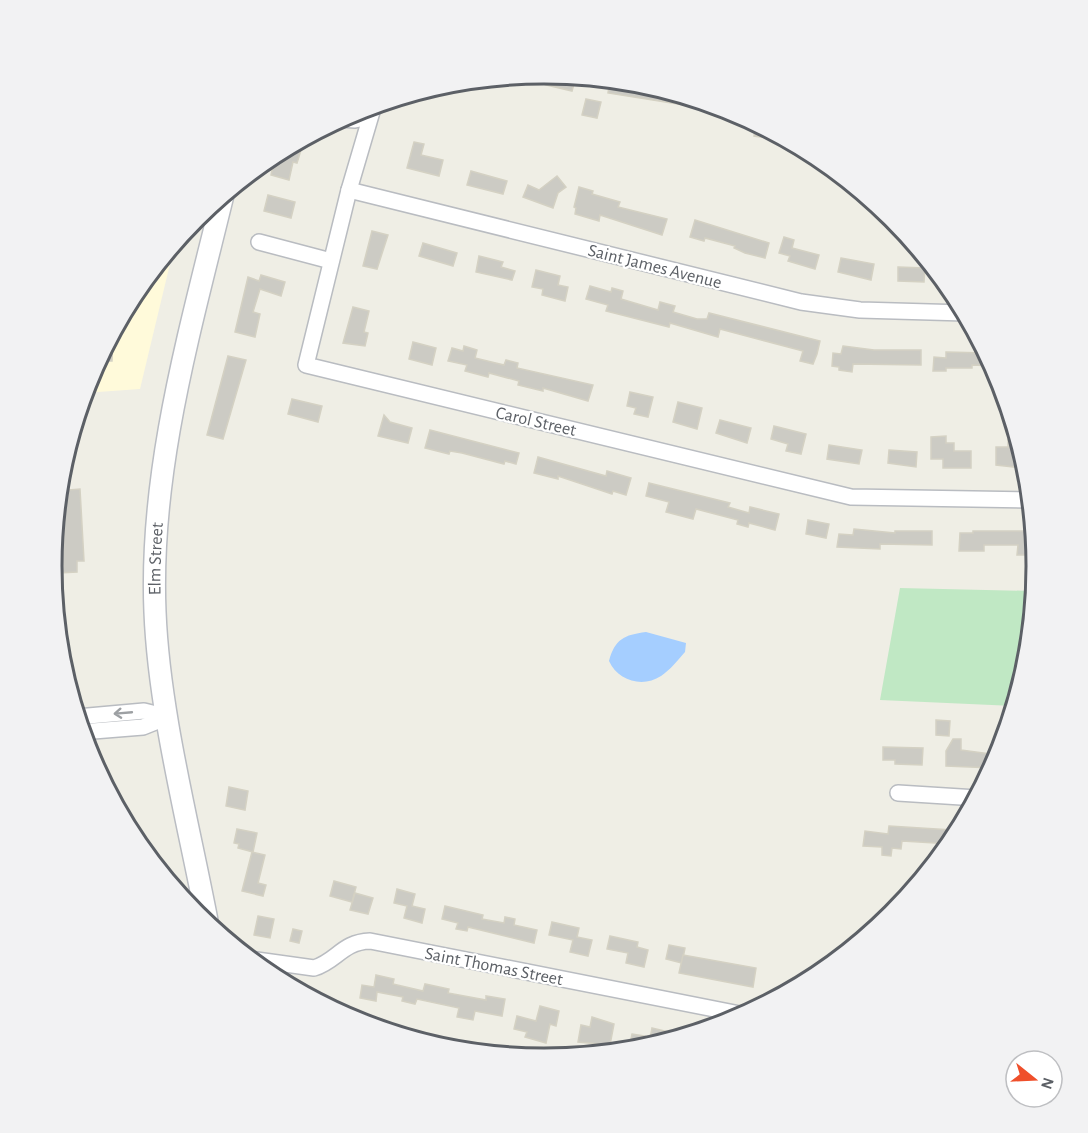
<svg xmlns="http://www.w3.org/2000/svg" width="1088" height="1133" font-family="'Alegreya Sans',sans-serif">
  <rect width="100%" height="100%" fill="#efeee5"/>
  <!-- commercial -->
  <polygon fill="#fffada" points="175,243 140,389 84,393 89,378 134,292"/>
  <!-- green -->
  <path fill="#c0e8c4" d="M1035,545C1040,599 1030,655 1014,706L880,700L900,588L1033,591Z"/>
  <!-- water -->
  <path fill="#a5ceff" d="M646,632L686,643L685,652C678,660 670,670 661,676C643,688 618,681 609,661C615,639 624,635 646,632Z"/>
  <!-- building -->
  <g fill="#cccbc4" stroke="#d4d1c3" stroke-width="1.5">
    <polygon points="544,74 576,77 572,91 517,78"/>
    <polygon points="610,80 641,83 697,100 696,107 608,93"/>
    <polygon points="586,99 601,102 597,118 582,115"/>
    <polygon points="756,123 787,140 786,141 754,136"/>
    <polygon points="414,142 424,144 421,155 443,160 439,176 407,168"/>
    <polygon points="289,147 301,150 297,163 293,162 289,180 271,175 276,153"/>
    <polygon points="471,171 507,181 503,194 467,185"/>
    <polygon points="557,176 566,187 558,193 553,208 523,197 528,185 539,190"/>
    <polygon points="579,187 593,191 592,194 620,202 618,207 667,219 662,235 600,215 599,221 575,214 576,208 574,207"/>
    <polygon points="268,195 295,202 291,218 264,211"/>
    <polygon points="695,220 769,243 765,258 745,253 734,248 735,246 705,238 704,241 690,237"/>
    <polygon points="372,231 388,235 377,269 363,266"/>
    <polygon points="784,237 794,240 792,248 819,255 815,269 788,261 790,256 779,253"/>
    <polygon points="423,243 457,253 453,266 419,256"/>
    <polygon points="479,256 503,262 501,267 515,271 512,280 476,272"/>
    <polygon points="841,258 874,264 871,280 838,272"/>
    <polygon points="898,267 925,268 924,282 898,281"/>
    <polygon points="536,270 560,276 558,285 568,287 565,301 542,295 543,289 532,287"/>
    <polygon points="261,275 285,282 281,296 260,289 253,312 260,314 255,337 235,332 248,277 259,281"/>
    <polygon points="590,286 611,292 612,288 623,291 621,299 658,310 660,302 675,306 673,312 697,319 707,319 709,313 820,341 817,354 813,364 800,361 803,351 720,329 718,337 670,323 669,327 606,311 608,305 586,299"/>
    <polygon points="353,307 369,311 364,332 368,333 365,346 343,343"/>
    <polygon points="113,332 112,361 98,361 107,344"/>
    <polygon points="413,342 436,348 432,365 409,359"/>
    <polygon points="464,346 477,350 475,358 504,365 506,360 518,363 517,368 593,385 588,401 543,388 543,391 518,385 519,381 489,373 488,377 465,371 467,365 448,361 452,348 463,351"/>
    <polygon points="843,346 874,350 921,350 921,365 853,364 852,372 839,370 839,367 832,366 833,353 841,354"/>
    <polygon points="946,352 986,353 993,366 972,365 972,368 946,368 946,371 933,371 934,357 946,358"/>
    <polygon points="228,356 246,360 223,439 207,435"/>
    <polygon points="630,392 653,397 648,417 634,414 636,408 627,406"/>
    <polygon points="292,399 322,406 318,422 288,414"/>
    <polygon points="678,402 702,408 697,429 673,422"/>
    <polygon points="384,415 390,422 412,428 408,443 378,436"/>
    <polygon points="720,420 751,428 747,443 716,433"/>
    <polygon points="774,426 806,434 801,454 786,451 788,444 771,439"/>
    <polygon points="430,430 519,453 516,464 505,461 504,464 462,453 450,451 449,454 425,448"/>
    <polygon points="946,436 946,443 954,443 954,451 971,451 971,468 943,468 943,459 931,459 931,437"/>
    <polygon points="1008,439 1018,439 1022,468 996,465 996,447 1008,447"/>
    <polygon points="829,445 862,450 859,464 827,459"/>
    <polygon points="889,450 917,452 916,467 888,463"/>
    <polygon points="538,457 606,476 607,471 631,478 626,495 613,491 612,494 558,476 558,479 534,473"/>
    <polygon points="62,467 68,467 68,490 80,489 84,561 77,561 77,572 59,573 59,565 51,565"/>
    <polygon points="649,483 730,503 728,507 749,513 750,507 779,514 775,530 749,523 748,527 737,524 738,520 696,509 693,519 666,512 669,502 646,496"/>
    <polygon points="808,520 829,524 826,538 806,534"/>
    <polygon points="854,529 895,533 895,531 932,531 932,545 880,544 880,549 837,547 839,534 853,535"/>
    <polygon points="973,531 1033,531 1033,551 1028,551 1028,555 1017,555 1018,545 984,545 984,551 959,551 960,533 973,533"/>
    <polygon points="936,720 950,721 949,736 936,735"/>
    <polygon points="953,739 961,739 961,750 999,755 993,768 946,766 946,751"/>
    <polygon points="883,747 923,748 922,765 895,764 895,760 883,760"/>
    <polygon points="229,787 248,791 245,810 226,806"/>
    <polygon points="889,826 952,830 951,844 902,841 901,849 892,848 891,856 882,855 882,847 863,846 865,831 888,834"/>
    <polygon points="237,829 257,833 253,852 238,848 239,844 234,843"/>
    <polygon points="252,852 265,855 258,883 266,885 263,896 242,891"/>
    <polygon points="334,881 356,887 352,902 330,896"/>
    <polygon points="397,889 415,894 412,906 425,909 422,923 404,918 407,906 394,903"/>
    <polygon points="355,893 373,898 368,914 350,910"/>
    <polygon points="445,906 483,915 482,919 504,923 505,917 515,919 514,925 537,930 534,943 468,927 467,931 456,929 458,923 442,919"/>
    <polygon points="258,916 274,919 270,938 254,935"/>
    <polygon points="552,922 579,928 577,937 592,940 588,956 570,952 573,940 549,935"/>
    <polygon points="293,929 302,931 299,943 290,941"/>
    <polygon points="610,936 638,942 637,947 648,950 644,967 626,963 628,953 607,949"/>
    <polygon points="669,945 685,948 682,963 666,959"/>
    <polygon points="683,955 756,968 753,987 679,973"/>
    <polygon points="376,975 394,979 393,984 423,991 425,984 449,989 448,993 486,1000 486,996 505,999 502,1016 475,1011 473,1020 457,1017 459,1008 417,999 415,1004 402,1001 403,997 377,992 376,1001 360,998 362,985 374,987"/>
    <polygon points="540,1006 559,1011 556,1026 550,1024 546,1043 525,1037 527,1032 514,1029 517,1016 536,1021"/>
    <polygon points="592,1017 614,1024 610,1045 578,1042 581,1025 590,1027"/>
    <polygon points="652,1028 669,1032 667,1042 649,1044"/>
    <polygon points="632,1034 645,1036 642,1049 629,1049"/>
  </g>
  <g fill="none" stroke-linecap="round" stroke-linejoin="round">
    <defs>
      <g id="minor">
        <polyline points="374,105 349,190 306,365 851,497 1030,500"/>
        <polyline points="340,119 355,120 370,117"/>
        <polyline points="349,190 801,302 860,310 965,313"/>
        <polyline points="259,242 331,261"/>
        <polyline points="77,717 144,711 168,717"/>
        <polyline points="81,732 143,727 168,717"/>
        <polyline points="898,793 977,798"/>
        <path d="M249,959L314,968C337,961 342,942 370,941L745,1015"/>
      </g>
      <g id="secondary">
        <path id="s1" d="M208,926C189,825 159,713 155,612C149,471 190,331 223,195"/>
      </g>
    </defs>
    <!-- minor casing -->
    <use href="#minor" stroke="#b9bcc1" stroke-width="18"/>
    <!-- secondary casing -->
    <use href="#secondary" stroke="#babdc3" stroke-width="24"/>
    <!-- minor -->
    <use href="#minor" stroke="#fff" stroke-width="15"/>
    <!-- secondary -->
    <use href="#secondary" stroke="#fff" stroke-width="21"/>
  </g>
  <!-- one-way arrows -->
  <defs><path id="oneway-shaft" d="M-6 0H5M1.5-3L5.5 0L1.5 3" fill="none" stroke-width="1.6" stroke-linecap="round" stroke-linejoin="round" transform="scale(1.5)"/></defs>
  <use stroke="#9da0a3" href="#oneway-shaft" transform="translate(123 713) rotate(175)"/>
  <g text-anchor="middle" stroke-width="4.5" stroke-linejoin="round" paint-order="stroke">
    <!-- street labels -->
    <g font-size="18" fill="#5c6066" stroke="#fff">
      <text transform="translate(655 266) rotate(14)" y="6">Saint James Avenue</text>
      <text transform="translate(536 421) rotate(13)" y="6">Carol Street</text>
      <text dy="6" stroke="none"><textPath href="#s1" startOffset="372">Elm Street</textPath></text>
      <text transform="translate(494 966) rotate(11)" y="6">Saint Thomas Street</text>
    </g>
  </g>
  <!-- crop -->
  <path d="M0 0H1088V1133H0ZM62 566a482 482 0 1 1 964 0a482 482 0 1 1-964 0Z" fill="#f2f2f3" fill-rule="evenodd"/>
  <path fill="none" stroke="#5c6066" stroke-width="3" d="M62 566a482 482 0 1 1 964 0a482 482 0 1 1-964 0Z"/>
  <!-- north arrow -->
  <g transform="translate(1034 1079) rotate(108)"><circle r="28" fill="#ffffff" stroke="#bebfc2" stroke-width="1.5"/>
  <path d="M0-4.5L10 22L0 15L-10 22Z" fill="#ef4f2b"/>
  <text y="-9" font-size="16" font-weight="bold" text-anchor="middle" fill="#5c6066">N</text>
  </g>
</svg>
